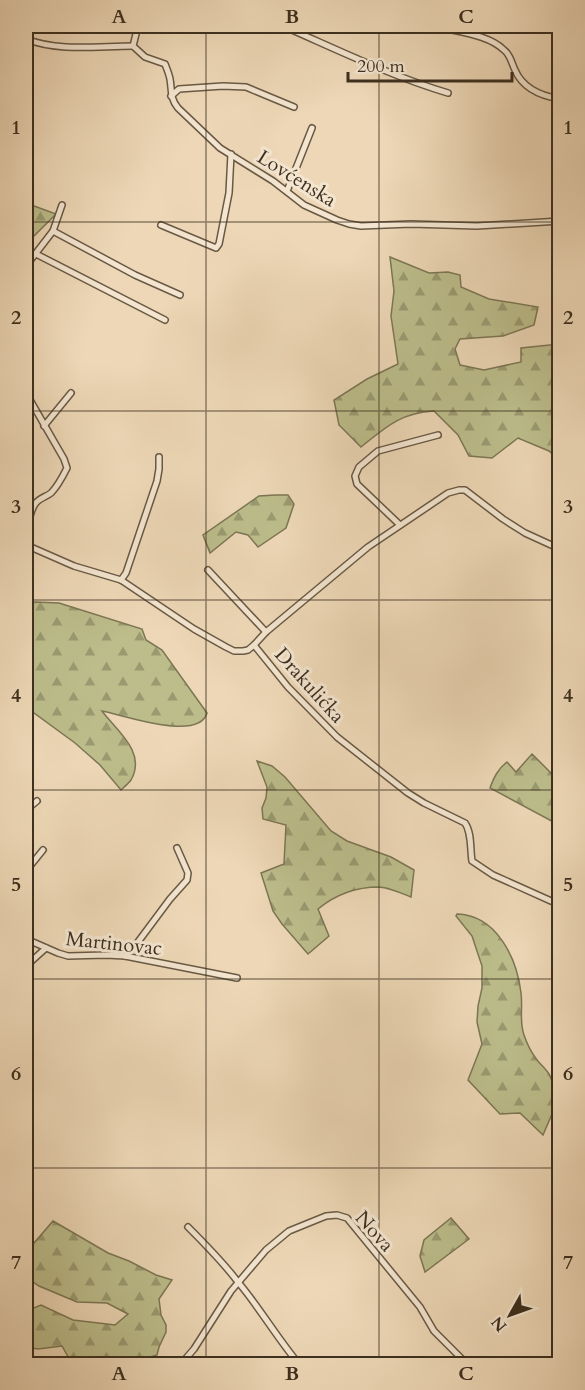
<svg xmlns="http://www.w3.org/2000/svg" width="585" height="1390" font-family="Cardo,serif">
  <defs>
    <pattern id="forest-firs" width="22" height="20" patternUnits="userSpaceOnUse" patternTransform="scale(1.5)"><rect width="22" height="20" fill="#bcbd8b"/><path d="M5 1l3.5 6h-7zM16 11l3.5 6h-7z" fill="#9a9a71"/></pattern>
  </defs>
  <rect width="100%" height="100%" fill="#edd7b6"/>
  <filter id="stains"><feTurbulence type="fractalNoise" baseFrequency=".00333" numOctaves="4"/><feColorMatrix values="0 0 0 0 .2 0 0 0 0 .09 0 0 0 0 .02 0 0 0 .5 -.17"/></filter>
  <radialGradient id="worn" r=".72"><stop offset=".6" stop-color="#630" stop-opacity="0"/><stop offset="1" stop-color="#630" stop-opacity=".3"/></radialGradient>
  <!-- forest -->
  <g fill="url(#forest-firs)" stroke="#7c7654" stroke-width="1.5">
    <polygon points="26,203 56,214 26,244"/>
    <path d="M390,257L429,273L448,272L460,275L461,287L489,299L538,307L534,325L503,336L460,339L455,349L460,365L484,370L521,362V348L559,344V460L549,451L518,438L492,458L469,456L458,435L434,411C400,413 386,427 361,447L339,425L334,400L367,379L398,364L391,316L394,291Z"/>
    <polygon points="275,495 288,495 294,504 286,528 258,547 248,535 236,532 210,553 203,535 259,496"/>
    <path d="M35,602L59,603L142,629L146,640L162,650L207,713C199,742 123,715 102,711C116,730 147,752 131,780C129,783 124,787 121,790L100,765L75,743L26,707V607Z"/>
    <path d="M532,754L559,781V825L490,788C494,777 498,769 507,762L516,772Z"/>
    <path d="M257,761L272,766L285,777L331,831L347,841L391,857L414,870L411,897C401,893 390,888 379,887C357,887 335,895 318,909L329,936L308,954L282,924L273,911L261,873L284,864L286,825L263,819L262,808L266,798L267,787Z"/>
    <path d="M457,914C497,915 517,959 521,993C523,1008 519,1021 524,1035C527,1044 531,1052 537,1060C540,1064 546,1069 549,1074C553,1081 555,1092 558,1100L543,1135L520,1113L500,1114L468,1080L482,1044L477,1022L478,1006L482,988V966L472,936L456,916Z"/>
    <polygon points="451,1218 469,1239 425,1272 420,1256 424,1240"/>
    <polygon points="53,1221 108,1253 129,1261 156,1275 172,1280 159,1299 161,1315 166,1325 166,1332 159,1347 157,1355 147,1358 148,1364 83,1364 71,1362 62,1346 38,1349 26,1347 26,1311 41,1305 73,1320 115,1325 128,1314 107,1303 77,1302 39,1286 26,1277 26,1239 34,1243"/>
  </g>
  <g fill="none" stroke-linecap="round" stroke-linejoin="round">
    <defs>
      <g id="minor">
        <path d="M138,26L133,46L145,57L165,64C167,69 169,74 170,79C172,90 170,99 178,108L220,148L273,181L304,205L337,220L349,224L361,226L411,224L477,226L560,221"/>
        <path d="M283,26C338,50 391,76 448,93"/>
        <path d="M435,26C456,32 488,34 504,50C510,54 512,64 515,70C523,89 541,96 560,99"/>
        <path d="M26,39C59,52 98,46 133,46"/>
        <polyline points="171,96 179,89 223,86 246,87 294,107"/>
        <polyline points="287,191 312,128"/>
        <polyline points="161,225 216,248 219,244 229,193 231,154"/>
        <polyline points="53,231 135,275 180,295"/>
        <polyline points="36,254 165,320"/>
        <polyline points="26,266 53,231 62,205"/>
        <path d="M26,393L64,459L67,468C63,476 58,486 51,493C46,497 39,498 35,504C29,513 28,526 26,537"/>
        <polyline points="44,426 71,393"/>
        <polyline points="400,525 357,484 355,476 359,467 378,451 438,435"/>
        <path d="M26,545L74,566L121,580L194,629L226,647L234,651H243L248,650L254,645L288,687L337,737L408,793L424,803L465,823C472,833 470,849 472,861L493,875L560,905"/>
        <polyline points="208,570 266,632"/>
        <polyline points="121,580 126,573 157,481 159,469 159,457"/>
        <polyline points="254,645 266,632 368,547 448,493 459,490 465,490 503,519 525,533 560,549"/>
        <polyline points="26,810 37,801"/>
        <polyline points="26,871 43,850"/>
        <polyline points="26,939 58,953 68,956 106,955 125,956 237,978"/>
        <polyline points="125,956 135,946 170,899 187,880 188,873 177,848"/>
        <polyline points="26,966 46,948"/>
        <path d="M188,1227C205,1244 223,1262 238,1282C260,1308 277,1338 299,1364"/>
        <polyline points="181,1364 194,1349 231,1291 266,1250 289,1231 326,1216 337,1215 347,1218 420,1307 434,1331 467,1364"/>
      </g>
    </defs>
    <!-- minor casing -->
    <use href="#minor" stroke="#695944" stroke-width="8"/>
    <!-- minor -->
    <use href="#minor" stroke="#f3e5d0" stroke-width="5"/>
  </g>
  <!-- grid -->
  <path fill="none" stroke="#3d2f1e" stroke-width="1.5" stroke-opacity="0.55" d="M206,26V1364M379,26V1364M26,222H560M26,411H560M26,600H560M26,790H560M26,979H560M26,1168H560"/>
  <g text-anchor="middle" stroke-width="6" stroke-linejoin="round" paint-order="stroke">
    <!-- street labels -->
    <g font-size="20" fill="#3d2f1e" stroke="#f3e5d0">
      <text transform="translate(297 178) rotate(32)" y="7">Lovćenska</text>
      <text transform="translate(310 685) rotate(48)" y="7">Drakulićka</text>
      <text transform="translate(114 943) rotate(6)" y="7">Martinovac</text>
      <text transform="translate(375 1231) rotate(48)" y="7">Nova</text>
    </g>
  </g>
  <!-- margin -->
  <rect width="585" height="1390" fill="none" stroke="#edd7b6" stroke-width="66"/>
  <!-- north arrow -->
  <g transform="translate(510 1315) rotate(230)" stroke="#f3e5d0" stroke-width="4.5" paint-order="stroke">
  <path d="M0-4.5L10 22L0 15L-10 22Z" fill="#3d2f1e"/>
  <text y="-9" font-size="16" font-weight="bold" text-anchor="middle" fill="#3d2f1e">N</text>
  </g>
  <!-- scale -->
  <path d="M348 72v9h164v-9" fill="none" stroke="#3d2f1e" stroke-width="3"/>
  <text x="357" y="72" font-size="18" fill="#3d2f1e" stroke="#f3e5d0" stroke-width="4.5" paint-order="stroke">200 m</text>
  <rect x="33" y="33" width="519" height="1324" fill="none" stroke="#3d2f1e" stroke-width="2"/>
  <g font-size="20" text-anchor="middle" font-weight="bold" fill="#3d2f1e">
    <text x="119" y="23">A</text>
    <text x="292" y="23">B</text>
    <text x="466" y="23">C</text>
    <text x="16" y="134">1</text>
    <text x="568" y="134">1</text>
    <text x="16" y="324">2</text>
    <text x="568" y="324">2</text>
    <text x="16" y="513">3</text>
    <text x="568" y="513">3</text>
    <text x="16" y="702">4</text>
    <text x="568" y="702">4</text>
    <text x="16" y="891">5</text>
    <text x="568" y="891">5</text>
    <text x="16" y="1080">6</text>
    <text x="568" y="1080">6</text>
    <text x="16" y="1269">7</text>
    <text x="568" y="1269">7</text>
    <text x="119" y="1380">A</text>
    <text x="292" y="1380">B</text>
    <text x="466" y="1380">C</text>
  </g>
  <rect width="100%" height="100%" filter="url(#stains)"/>
  <rect width="100%" height="100%" fill="url(#worn)"/>
</svg>
